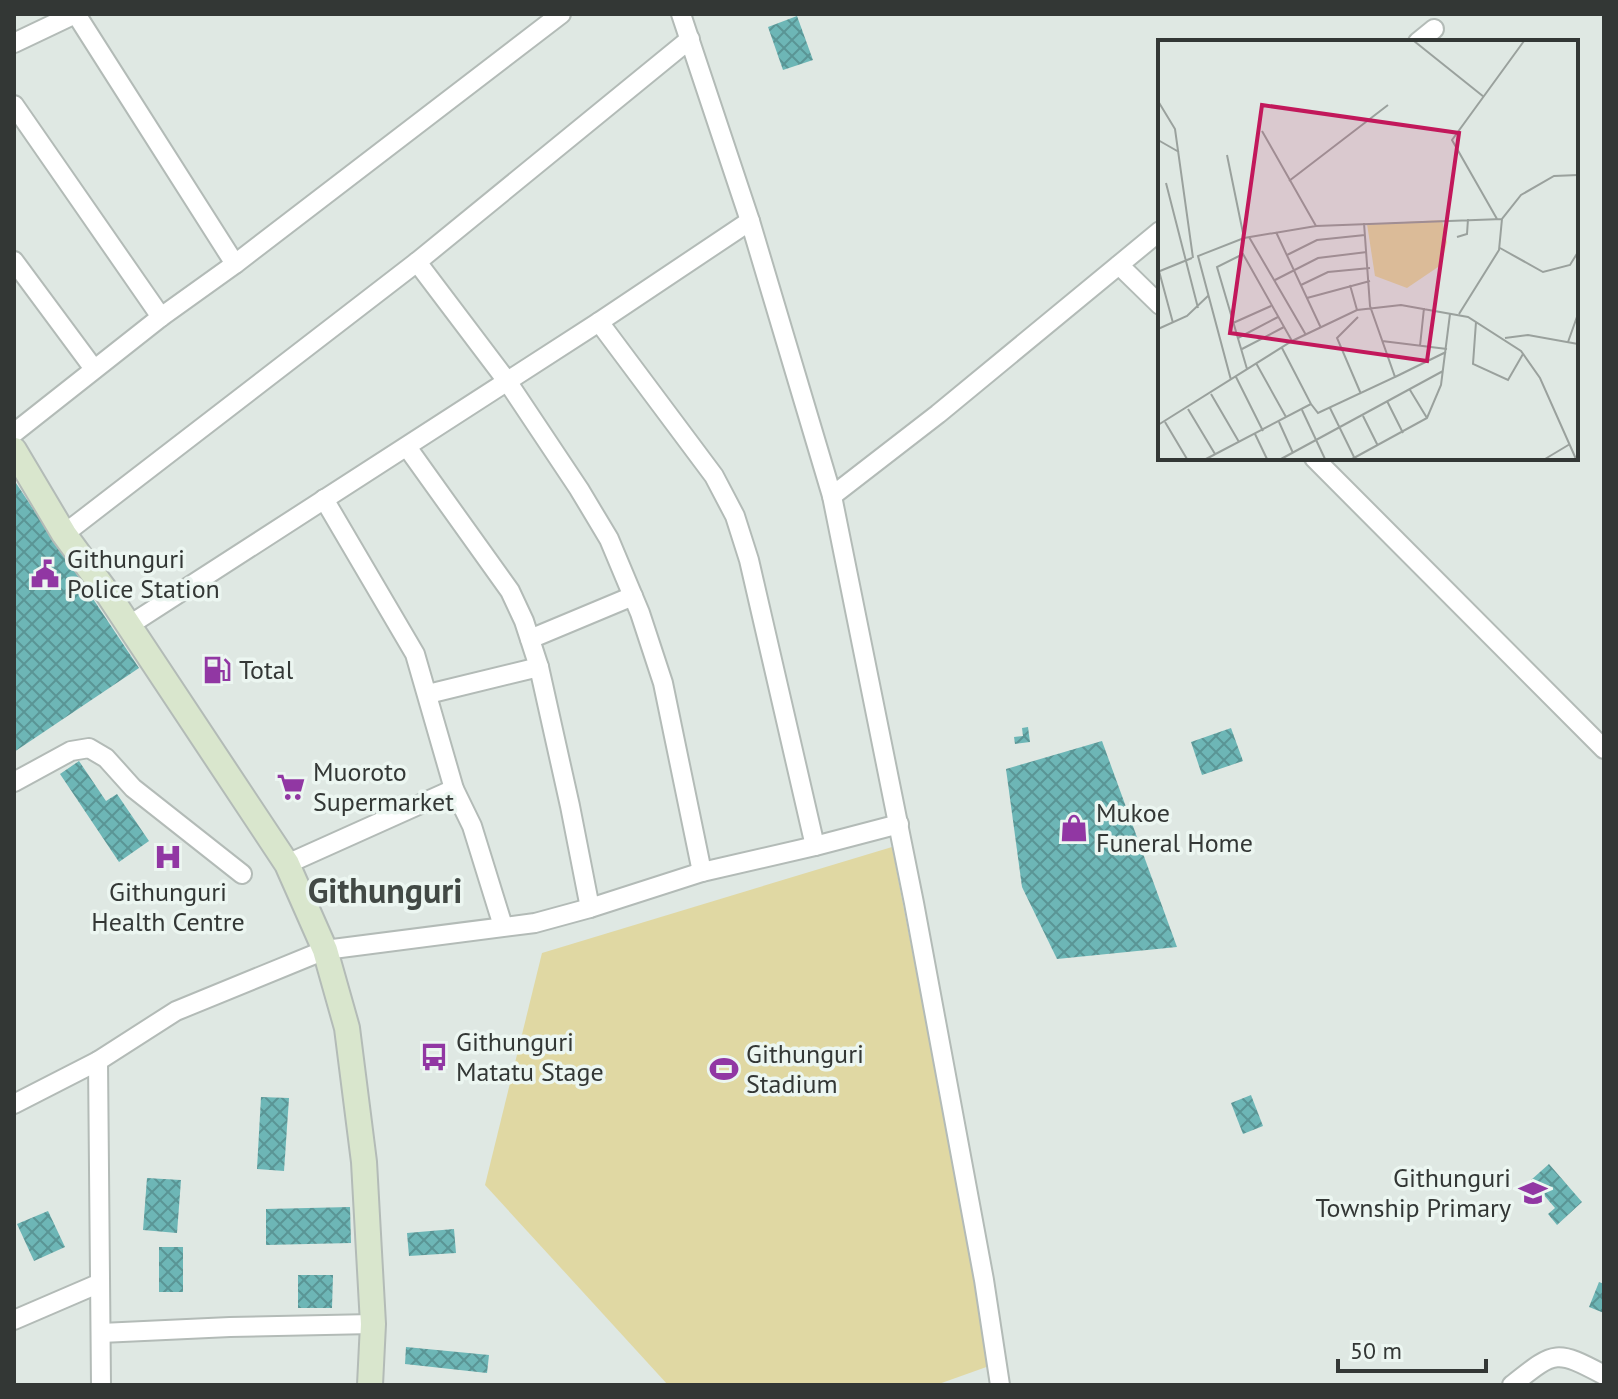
<svg xmlns="http://www.w3.org/2000/svg" width="1618" height="1399" font-family="'PT Sans',sans-serif">
  <defs>
    <pattern id="building-cross-hatch" width="8" height="8" patternUnits="userSpaceOnUse" patternTransform="scale(2)"><rect width="8" height="8" fill="#6db6b6"/><path d="M0 0l8 8M0 8l8-8" fill="none" stroke="#5a9595"/></pattern>
  </defs>
  <rect width="100%" height="100%" fill="#dfe8e3"/>
  <!-- garden -->
  <polygon fill="#e0d8a3" points="892,847 992,1365 936,1385 668,1385 485,1185 542,953"/>
  <!-- building -->
  <g fill="url(#building-cross-hatch)">
    <polygon points="797,16 813,60 783,70 768,27"/>
    <polygon points="14,480 139,668 14,752"/>
    <polygon points="1028,727 1030,742 1015,744 1014,737 1023,736 1022,728"/>
    <polygon points="1231,728 1243,761 1202,775 1191,742"/>
    <polygon points="1102,741 1177,947 1057,959 1022,887 1006,769"/>
    <polygon points="79,761 106,801 117,794 149,841 119,862 60,774"/>
    <polygon points="1251,1095 1263,1126 1243,1134 1231,1103"/>
    <polygon points="261,1097 289,1098 284,1171 257,1169"/>
    <polygon points="1549,1164 1582,1202 1557,1225 1548,1214 1555,1208 1531,1180"/>
    <polygon points="147,1178 181,1180 177,1233 143,1230"/>
    <polygon points="350,1207 351,1243 266,1245 266,1209"/>
    <polygon points="48,1211 65,1247 34,1261 17,1224"/>
    <polygon points="454,1229 456,1253 409,1256 407,1233"/>
    <rect x="159" y="1247" width="24" height="45"/>
    <polygon points="298,1275 333,1275 332,1308 298,1308"/>
    <polygon points="1599,1282 1604,1284 1604,1313 1589,1307"/>
    <polygon points="406,1347 489,1355 487,1373 405,1364"/>
  </g>
  <g fill="none" stroke-linecap="round" stroke-linejoin="round">
    <defs>
      <g id="minor">
        <polyline points="76,14 235,264"/>
        <polyline points="681,14 750,221 832,496 914,903 984,1280 1000,1385"/>
        <polyline points="1418,42 1434,29"/>
        <polyline points="14,43 75,14"/>
        <polyline points="14,105 161,317"/>
        <polyline points="14,261 94,369"/>
        <polyline points="417,262 507,381 579,489 609,539 640,613 663,683 702,872"/>
        <polyline points="1119,265 1160,305"/>
        <polyline points="599,322 714,476 735,516 749,560 815,846"/>
        <polyline points="14,433 161,317 235,264 561,14"/>
        <polyline points="407,447 510,591 524,621 539,667 570,806 590,908"/>
        <polyline points="1314,458 1604,749"/>
        <polyline points="832,496 938,414 1160,231"/>
        <polyline points="324,499 415,654 454,789 472,826 503,926"/>
        <polyline points="64,534 417,262 690,39"/>
        <polyline points="128,626 599,322 750,221"/>
        <polyline points="530,639 633,596"/>
        <polyline points="428,694 539,667"/>
        <polyline points="14,782 71,751 89,748 106,758 133,788 242,874"/>
        <polyline points="287,864 454,789"/>
        <polyline points="98,1061 101,1385"/>
        <polyline points="14,1104 98,1061 176,1011 325,950 535,923 590,908 702,872 815,846 899,824"/>
        <polyline points="14,1320 100,1283"/>
        <polyline points="101,1333 230,1327 373,1324"/>
        <path d="M1512,1385C1555,1351 1555,1349 1604,1375"/>
      </g>
      <polyline id="secondary" points="14,450 64,534 108,594 287,864 325,950 347,1028 364,1162 373,1324 370,1385"/>
    </defs>
    <!-- minor casing -->
    <use href="#minor" stroke="#b3bbb7" stroke-width="22"/>
    <!-- secondary casing -->
    <use href="#secondary" stroke="#b3bbb7" stroke-width="28"/>
    <!-- minor -->
    <use href="#minor" stroke="#fff" stroke-width="18"/>
    <!-- secondary -->
    <use href="#secondary" stroke="#d9e6cd" stroke-width="24"/>
  </g>
  <!-- icons -->
  <defs>
    <symbol id="civic-bare" viewBox="-9 -9 18 18"><path d="M-.6-6.5H3V-4.5H.6V-3L4-1V1h2V6H-6V1h2V-1L-.6-3ZM-1.2 2.5V6h2.4V2.5Z" fill="#9137a3" stroke="#ecf6f1" stroke-width="2.5" paint-order="stroke"/></symbol>
    <symbol id="fuel-bare" viewBox="-9 -9 18 18"><path d="M-5.5-6h7V0h2V4h1.3V-2.5L3-4.5l.8-.8L6-3V5H2.5V1h-1V6h-7ZM-4.2-4.7v3.2H.2V-4.7Z" fill="#9137a3" stroke="#ecf6f1" stroke-width="2.5" paint-order="stroke"/></symbol>
    <symbol id="supermarket-bare" viewBox="-9 -9 18 18"><path d="M-6-5.5h2.5l.6 2H6L4.5 2H-2.5L-4.4-4H-6ZM-1.5 3.2a1.3 1.3 0 1 0 .1 0ZM3 3.2a1.3 1.3 0 1 0 .1 0Z" fill="#9137a3" stroke="#ecf6f1" stroke-width="2.5" paint-order="stroke"/></symbol>
    <symbol id="shop-bare" viewBox="-9 -9 18 18"><path d="M-5-2.5h2.3a2.7 3.5 0 0 1 5.4 0H5L5.5 6h-11ZM-1.5-2.5h3a1.5 2.3 0 0 0-3 0Z" fill="#9137a3" stroke="#ecf6f1" stroke-width="2.5" paint-order="stroke"/></symbol>
    <symbol id="hospital-bare" viewBox="-9 -9 18 18"><path d="M-5-5h3v3.5h4V-5h3V5h-3V1.5h-4V5h-3Z" fill="#9137a3" stroke="#ecf6f1" stroke-width="2.5" paint-order="stroke"/></symbol>
    <symbol id="bus-bare" viewBox="-9 -9 18 18"><path d="M-5-6H5V4H4V6H2V4H-2V6H-4V4H-5ZM-3.5-4V0h7V-4ZM-3.5 1.2v1.5H-2V1.2ZM2 1.2v1.5H3.5V1.2Z" fill="#9137a3" stroke="#ecf6f1" stroke-width="2.5" paint-order="stroke"/></symbol>
    <symbol id="stadium-bare" viewBox="-9 -9 18 18"><path d="M0-5a6.5 5 0 1 0 0 10a6.5 5 0 1 0 0-10ZM-3.5-1.8h7v3.6h-7Z" fill="#9137a3" stroke="#ecf6f1" stroke-width="2.5" paint-order="stroke"/></symbol>
    <symbol id="school-bare" viewBox="-9 -9 18 18"><path d="M0-5L7-2L0 1L-7-2ZM-4 1L0 2.5L4 1V4Q0 6-4 4Z" fill="#9137a3" stroke="#ecf6f1" stroke-width="2.5" paint-order="stroke"/></symbol>
  </defs>
  <g fill-rule="evenodd">
    <use href="#civic-bare" x="25" y="554" width="40" height="40"/>
    <use href="#fuel-bare" x="197" y="650" width="40" height="40"/>
    <use href="#supermarket-bare" x="271" y="767" width="40" height="40"/>
    <use href="#shop-bare" x="1054" y="808" width="40" height="40"/>
    <use href="#hospital-bare" x="148" y="837" width="40" height="40"/>
    <use href="#bus-bare" x="414" y="1037" width="40" height="40"/>
    <use href="#stadium-bare" x="704" y="1049" width="40" height="40"/>
    <use href="#school-bare" x="1513" y="1173" width="40" height="40"/>
  </g>
  <g text-anchor="middle" stroke-width="7" stroke-linejoin="round" paint-order="stroke">
    <!-- poi labels -->
    <g font-size="26" fill="#333735" stroke="#ecf6f1" text-anchor="start">
      <text x="67" y="568">Githunguri<tspan x="67" dy="30">Police Station</tspan></text>
      <text x="239" y="679">Total</text>
      <text x="313" y="781">Muoroto<tspan x="313" dy="30">Supermarket</tspan></text>
      <text x="1096" y="822">Mukoe<tspan x="1096" dy="30">Funeral Home</tspan></text>
      <text x="168" y="901" text-anchor="middle">Githunguri<tspan x="168" dy="30">Health Centre</tspan></text>
      <text x="456" y="1051">Githunguri<tspan x="456" dy="30">Matatu Stage</tspan></text>
      <text x="746" y="1063">Githunguri<tspan x="746" dy="30">Stadium</tspan></text>
      <text x="1511" y="1187" text-anchor="end">Githunguri<tspan x="1511" dy="30">Township Primary</tspan></text>
    </g>
    <!-- district labels -->
    <g font-size="34" font-weight="bold" fill="#424945" stroke="#ecf6f1">
      <text x="385" y="903">Githunguri</text>
    </g>
  </g>
  <!-- overview -->
  <g transform="translate(1158 40)">
    <rect width="420" height="420" fill="#dfe8e3"/>
    <path d="M284,180L289,202L283,225L249,248L217,236L209,184Z" fill="#e0d8a3"/>
    <path fill="none" stroke="#9aa19d" stroke-width="2" d="M256,1L326,57M0,61L17,89L35,218M104,91L158,186M0,100L21,112M69,115L86,198M131,141L230,65M8,143L40,268M339,179L294,100L366,1M118,192L163,288M91,197L148,295M299,197L309,194L310,179M342,208L385,232L412,225L420,212M129,215L159,200L207,195M1,231L15,283M2,231L34,218M117,240L160,218L209,212M143,245L170,232L212,228M192,245L199,270M149,258L212,241M301,274L341,210L344,179L363,155L396,136L420,135M200,277L179,298L203,354M318,282L315,324L350,340L365,314M75,283L113,266M0,289L29,276L51,255M80,298L120,277M347,298L370,295L420,304M224,301L289,309M410,302L420,274M262,306L266,268M84,309L126,287M98,323L128,377M89,329L59,227L85,214L134,301M78,337L105,391M237,337L288,312M73,340L40,216L86,198L158,186L344,179M252,350L269,378M53,354L81,402M229,361L245,393M153,364L160,373L237,337L212,266L206,183M172,368L196,417M30,369L57,414M144,370L167,419M205,376L220,406M7,382L29,419M121,382L135,413M0,385L134,301L199,270L243,265L310,277L363,311L382,338L418,419M97,394L109,419M48,419L153,364L124,308M123,419L285,331M194,419L269,378L283,345L292,274M387,419L412,404"/>
    <path fill="#c2185b" fill-opacity="0.15" stroke="#c2185b" stroke-width="4" d="M104,65L301,93L269,321L72,293Z"/>
    <rect width="420" height="420" fill="none" stroke="#333735" stroke-width="4"/>
  </g>
  <!-- border -->
  <rect width="1618" height="1399" fill="none" stroke="#333735" stroke-width="32"/>
  <!-- scale -->
  <path d="M1338 1359v12h148v-12" fill="none" stroke="#333735" stroke-width="4"/>
  <text x="1350" y="1359" font-size="24" fill="#333735" stroke="#ecf6f1" stroke-width="6" paint-order="stroke">50 m</text>
</svg>
